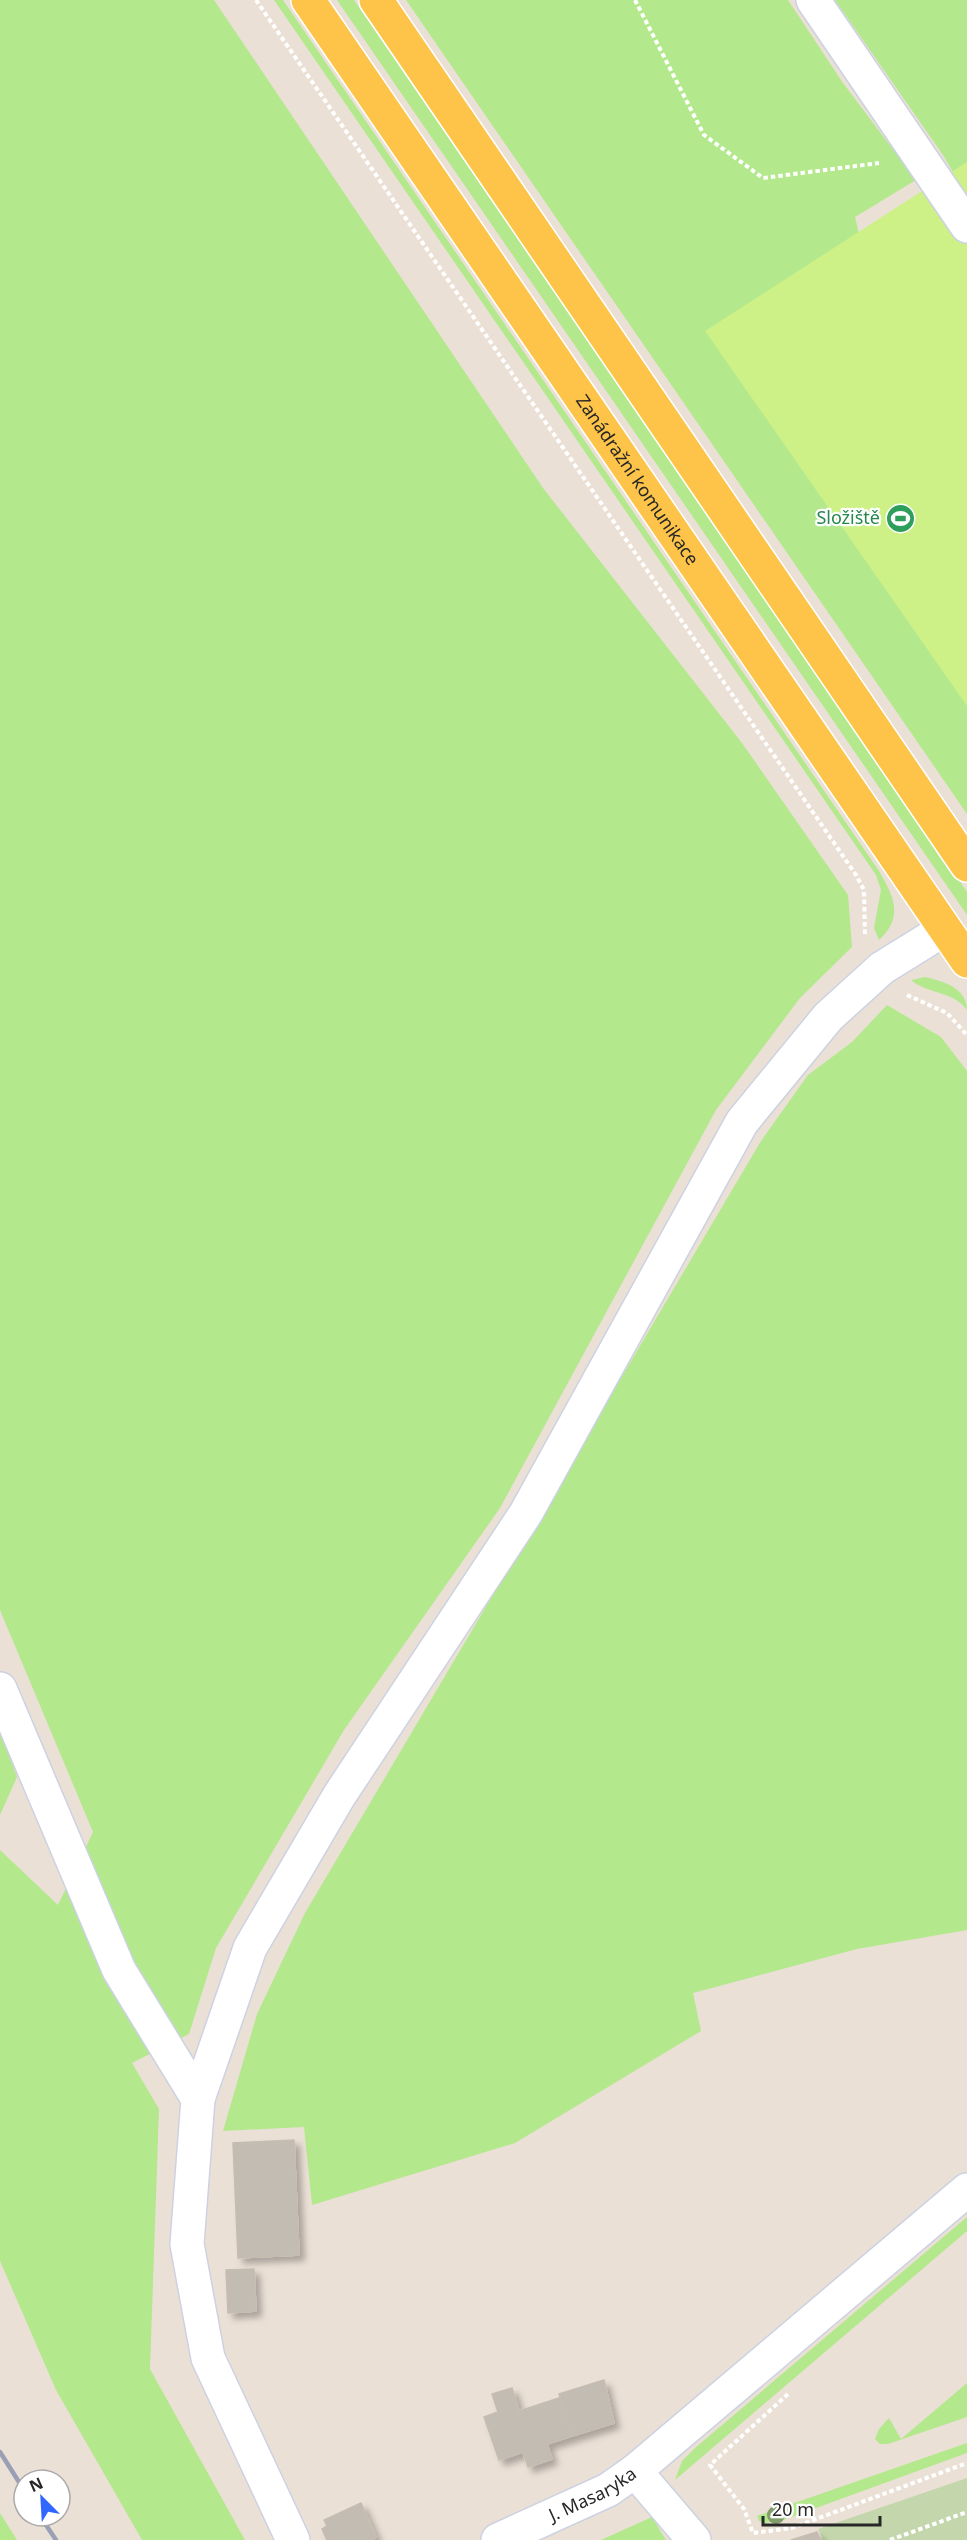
<svg xmlns="http://www.w3.org/2000/svg" width="967" height="2540" font-family="'Noto Sans',sans-serif">
  <defs>
    <filter id="shadow"><feDropShadow dx="5.5" dy="5.5" stdDeviation="3" flood-color="#0004"/></filter>
  </defs>
  <rect width="100%" height="100%" fill="#ebe0d6"/>
  <!-- green -->
  <g fill="#b3e88c">
    <polygon points="0,0 214,0 543,488 742,743 848,895 852,947 800,998 716,1110 500,1508 344,1730 216,1948 189,2034 132,2063 159,2109 150,2369 245,2540 142,2540 56,2390 0,2261 0,1850 58,1905 93,1832 0,1610"/>
    <path d="M274,0H283L879,871C894,897 904,917 879,940L874,928L881,890L876,875Z"/>
    <polygon points="337,0 354,0 967,892 967,915"/>
    <polygon points="406,0 788,0 843,83 916,180 855,217 877,311 967,444 967,814"/>
    <polygon points="835,0 967,0 967,196 943,155"/>
    <path d="M925,977C943,981 967,988 967,1010C954,991 927,994 911,980Z"/>
    <polygon points="887,1005 941,1037 967,1071 967,1930 857,1949 693,1993 701,2031 515,2143 312,2205 304,2127 223,2131 257,2014 305,1913 761,1141 808,1075 852,1042"/>
    <polygon points="0,1731 17,1777 0,1815"/>
    <polygon points="967,2217 967,2231 675,2480 682,2461 695,2448"/>
    <polygon points="967,2383 967,2417 888,2444 880,2444 875,2439 879,2429 889,2418 901,2439"/>
    <polygon points="967,2443 967,2453 783,2520 765,2523 759,2521 757,2516"/>
    <polygon points="0,2513 17,2540 0,2540"/>
    <polygon points="652,2517 666,2540 601,2540"/>
  </g>
  <!-- cemetery -->
  <polygon fill="#c4d7ac" points="967,2478 967,2540 823,2540 818,2529"/>
  <!-- pitch -->
  <polygon fill="#cdf187" points="967,162 967,706 705,331"/>
  <!-- building -->
  <g fill="#c2bcb3" stroke="#c6bdb0" stroke-width="1.5" filter="url(#shadow)">
    <polygon points="294,2140 299,2255 238,2258 233,2143"/>
    <polygon points="254,2269 256,2311 228,2313 226,2270"/>
    <polygon points="604,2380 614,2423 572,2436 559,2394"/>
    <polygon points="512,2388 519,2411 559,2398 572,2436 547,2444 552,2459 528,2467 523,2452 499,2460 484,2417 498,2412 492,2394"/>
    <polygon points="361,2503 376,2537 372,2540 327,2540 322,2529 327,2526 324,2520"/>
    <polygon points="817,2532 821,2540 791,2540"/>
  </g>
  <g fill="none" stroke-linecap="round" stroke-linejoin="round">
    <defs>
      <g id="minor">
        <polyline points="813,0 967,226"/>
        <polyline points="0,1689 119,1970 198,2099"/>
        <polyline points="635,2471 694,2540"/>
        <polyline points="293,2540 208,2358 187,2244 198,2099 250,1948 339,1796 526,1513 742,1122 828,1017 882,968 945,929"/>
        <path id="s1" d="M498,2540L608,2490L635,2471L967,2190"/>
      </g>
      <g id="major">
        <path id="s2" d="M308,0L967,961"/>
        <polyline points="376,0 967,865"/>
      </g>
    </defs>
    <!-- minor casing -->
    <use href="#minor" stroke="#ccd2e2" stroke-width="36"/>
    <!-- major casing -->
    <use href="#major" stroke="#fff" stroke-width="36"/>
    <!-- path -->
    <g stroke="#fff" stroke-width="4" stroke-dasharray="4.5 3" stroke-linecap="butt">
      <polyline points="256,0 856,875 864,890 865,936"/>
      <polyline points="635,0 704,135 763,178 879,163"/>
      <polyline points="907,995 947,1013 967,1035"/>
      <polyline points="788,2394 710,2465 744,2509 753,2533 792,2528 967,2463"/>
      <polyline points="890,2540 967,2512"/>
    </g>
    <!-- minor -->
    <use href="#minor" stroke="#fff" stroke-width="33"/>
    <!-- major -->
    <use href="#major" stroke="#fdc449" stroke-width="33"/>
    <!-- rail -->
    <g stroke="#999fb4" stroke-width="4.5">
      <polyline points="0,2452 24,2490"/>
      <polyline points="40,2516 56,2540"/>
    </g>
  </g>
  <!-- trees -->
  <circle fill="#819e6a" cx="776" cy="2515" r="9"/>
  <!-- icons -->
  <defs>
    <symbol id="stadium-disc" viewBox="-11 -11 22 22"><circle r="9.5" fill="#2e9e5b" stroke="#fff"/><path d="M0-5a6.5 5 0 1 0 0 10a6.5 5 0 1 0 0-10ZM-3.5-1.8h7v3.6h-7Z" fill="#fff"/></symbol>
  </defs>
  <g fill-rule="evenodd">
    <use href="#stadium-disc" x="884" y="502" width="33" height="33"/>
  </g>
  <g text-anchor="middle" stroke-width="4.5" stroke-linejoin="round" paint-order="stroke">
    <!-- street labels -->
    <g font-size="18" fill="#272727" stroke="#fff">
      <text dy="6" stroke="none"><textPath href="#s2" startOffset="582">Zanádražní komunikace</textPath></text>
      <text dy="6" stroke="none"><textPath href="#s1" startOffset="105">J. Masaryka</textPath></text>
    </g>
    <!-- leisure labels -->
    <g font-size="18" fill="#27864d" stroke="#fff" text-anchor="end">
      <text x="880" y="524">Složiště</text>
    </g>
  </g>
  <!-- north arrow -->
  <g transform="translate(42 2498) rotate(336)"><circle r="28" fill="#ffffff" stroke="#a9a9a9" stroke-width="1.5"/>
  <path d="M0-4.5L10 22L0 15L-10 22Z" fill="#3068ff"/>
  <text y="-9" font-size="16" font-weight="bold" text-anchor="middle" fill="#272727">N</text>
  </g>
  <!-- scale -->
  <path d="M763 2516v9h117v-9" fill="none" stroke="#272727" stroke-width="3"/>
  <text x="772" y="2516" font-size="18" fill="#272727" stroke="#ffffff" stroke-width="4.5" paint-order="stroke">20 m</text>
</svg>
